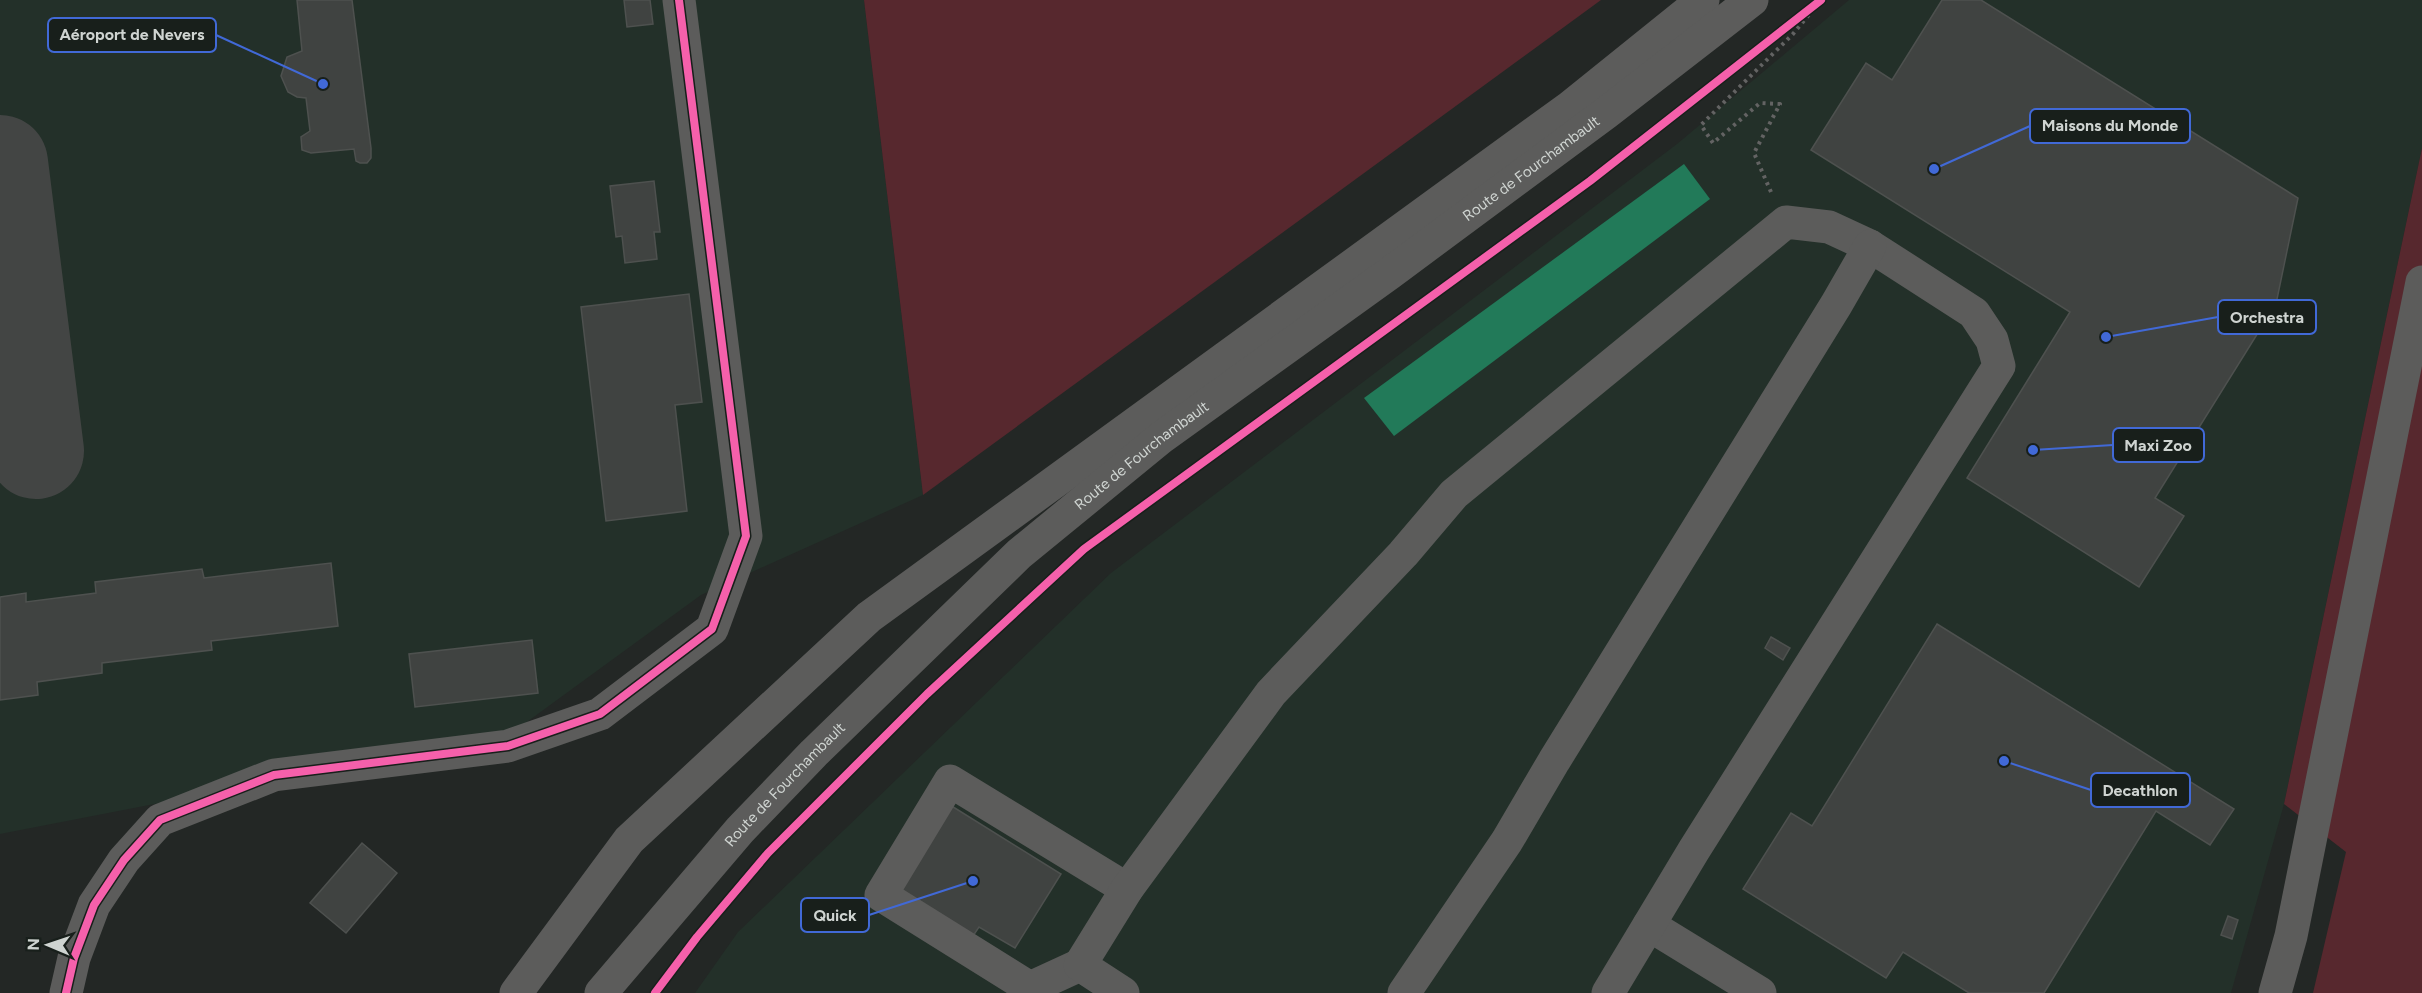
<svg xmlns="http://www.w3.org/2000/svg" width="2422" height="993" font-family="Figtree,sans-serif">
  <rect width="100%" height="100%" fill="#232725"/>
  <!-- built -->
  <g fill="#233029">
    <polygon points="0,0 864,0 923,495 701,595 509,735 0,834"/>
    <polygon points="1849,0 2422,0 2422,148 2284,804 2231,993 695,993 738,932 1111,573 1677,144"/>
  </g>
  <!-- green -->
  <g fill="#57282e">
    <polygon points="864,0 1601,0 923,495"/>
    <polygon points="2422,148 2422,993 2313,993 2346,852 2284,804"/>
  </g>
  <!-- water -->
  <polygon fill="#227a59" points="1684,164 1710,199 1394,436 1364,398"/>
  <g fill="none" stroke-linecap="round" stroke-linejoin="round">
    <!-- taxiway -->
    <polyline stroke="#434544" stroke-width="96" points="0,163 36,451"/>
  </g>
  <!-- building -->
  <g fill="#404341" stroke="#4e514f" stroke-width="1.5">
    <polygon points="297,0 352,0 371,148 371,158 367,163 360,163 356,161 354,149 311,153 302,150 301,137 310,131 306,98 297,97 288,92 281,76 287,57 302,51"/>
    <polygon points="624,0 650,0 653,24 627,27"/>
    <polygon points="1942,0 1981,0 2298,198 2276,304 2155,498 2184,516 2139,587 1967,478 2070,312 1811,150 1866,63 1892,80"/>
    <polygon points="654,181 660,232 654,232 657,259 625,263 622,236 616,237 610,186"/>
    <polygon points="689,294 702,402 675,405 687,511 606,521 581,307"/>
    <polygon points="331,563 338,626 211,641 212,650 102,663 102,673 37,682 38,695 0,700 0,597 26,593 26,602 96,593 95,582 202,569 204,578"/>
    <polygon points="1937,624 2234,809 2210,845 2156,811 2044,993 1969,993 1903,952 1886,978 1743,889 1791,813 1812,826"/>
    <polygon points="1771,637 1790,648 1783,660 1765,648"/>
    <polygon points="532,640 538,693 415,707 409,654"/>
    <polygon points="950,805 1061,874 1015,948 979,927 973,936 898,889"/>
    <polygon points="362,843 397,873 346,933 310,903"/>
    <polygon points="2228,916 2238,920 2232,939 2221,935"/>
  </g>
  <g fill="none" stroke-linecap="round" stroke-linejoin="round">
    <!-- path -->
    <polyline stroke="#636363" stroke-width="4" stroke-dasharray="3 4.5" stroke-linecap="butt" points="1771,192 1754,153 1780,104 1760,103 1713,143 1701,125 1793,34 1821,0"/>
    <!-- minor -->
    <g stroke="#5c5c5b" stroke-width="33">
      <polyline points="1649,925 1760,993"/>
      <polyline points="1080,965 1030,988 881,895 950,781 1127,889"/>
      <polyline points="66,993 74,958 94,905 124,860 160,820 274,775 508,746 600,714 712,629 746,536 679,0"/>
      <polyline points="1123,993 1080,965 1127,889 1271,693 1403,554 1454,494 1786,222 1829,227 1870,246 1974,313 1992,340 1999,366 1694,850 1608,993"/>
      <polyline points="1404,993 1507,841 1554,761 1836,305 1870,246"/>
      <polyline points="2275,993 2291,936 2422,282"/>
    </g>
    <!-- major -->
    <g stroke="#5c5c5b" stroke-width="33">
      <polyline points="516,993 629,840 869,617 1570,107 1703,0"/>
      <path id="s1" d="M601,993L740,830L814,753L1019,554L1162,437L1390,273L1606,113L1752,0"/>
    </g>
    <defs>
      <g id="cycleway">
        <polyline points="66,993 74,958 94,905 124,860 160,820 274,775 508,746 600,714 712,629 746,536 679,0"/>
        <polyline points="655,993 697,937 768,853 927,694 1084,549 1590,181 1821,0"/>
      </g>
    </defs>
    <!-- cycleway casing -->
    <use href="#cycleway" stroke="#181f1b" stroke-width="11"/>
    <!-- cycleway -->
    <use href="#cycleway" stroke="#f560ab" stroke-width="8"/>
  </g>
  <g text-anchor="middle" stroke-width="4.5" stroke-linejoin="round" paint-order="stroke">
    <!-- street labels -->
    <g font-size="15" fill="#cfd4d1" stroke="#181f1b">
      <text dy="5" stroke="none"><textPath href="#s1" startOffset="1248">Route de Fourchambault</textPath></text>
      <text dy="5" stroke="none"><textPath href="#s1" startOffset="764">Route de Fourchambault</textPath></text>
      <text dy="5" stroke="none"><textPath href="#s1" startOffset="278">Route de Fourchambault</textPath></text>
    </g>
  </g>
  <!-- callouts -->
  <path fill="none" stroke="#4169d7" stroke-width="2" d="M323 84L216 35M1934 169L2030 126M2106 337L2218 317M2033 450L2113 445M2004 761L2091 790M973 881L869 915"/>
  <g fill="#4169d7" stroke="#181f1b" stroke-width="2">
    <circle cx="323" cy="84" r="6"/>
    <circle cx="1934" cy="169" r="6"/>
    <circle cx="2106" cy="337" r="6"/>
    <circle cx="2033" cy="450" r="6"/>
    <circle cx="2004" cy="761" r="6"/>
    <circle cx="973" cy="881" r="6"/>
  </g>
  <g fill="#181f1b" stroke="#4169d7" stroke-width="2">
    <rect x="48" y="18" width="168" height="34" rx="6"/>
    <rect x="2030" y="109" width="160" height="34" rx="6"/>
    <rect x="2218" y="300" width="98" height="34" rx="6"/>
    <rect x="2113" y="428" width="91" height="34" rx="6"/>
    <rect x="2091" y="773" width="99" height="34" rx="6"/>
    <rect x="801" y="898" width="68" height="34" rx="6"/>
  </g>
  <g font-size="16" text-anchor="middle" font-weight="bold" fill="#cfd4d1">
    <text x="132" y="40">Aéroport de Nevers</text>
    <text x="2110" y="131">Maisons du Monde</text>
    <text x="2267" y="323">Orchestra</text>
    <text x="2158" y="451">Maxi Zoo</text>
    <text x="2140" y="796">Decathlon</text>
    <text x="835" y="921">Quick</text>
  </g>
  <!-- north arrow -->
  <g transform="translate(48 945) rotate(272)" stroke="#181f1b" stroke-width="4.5" paint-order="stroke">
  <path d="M0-4.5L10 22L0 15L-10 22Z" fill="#cfd4d1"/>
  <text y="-9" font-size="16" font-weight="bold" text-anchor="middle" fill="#cfd4d1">N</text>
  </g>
</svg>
